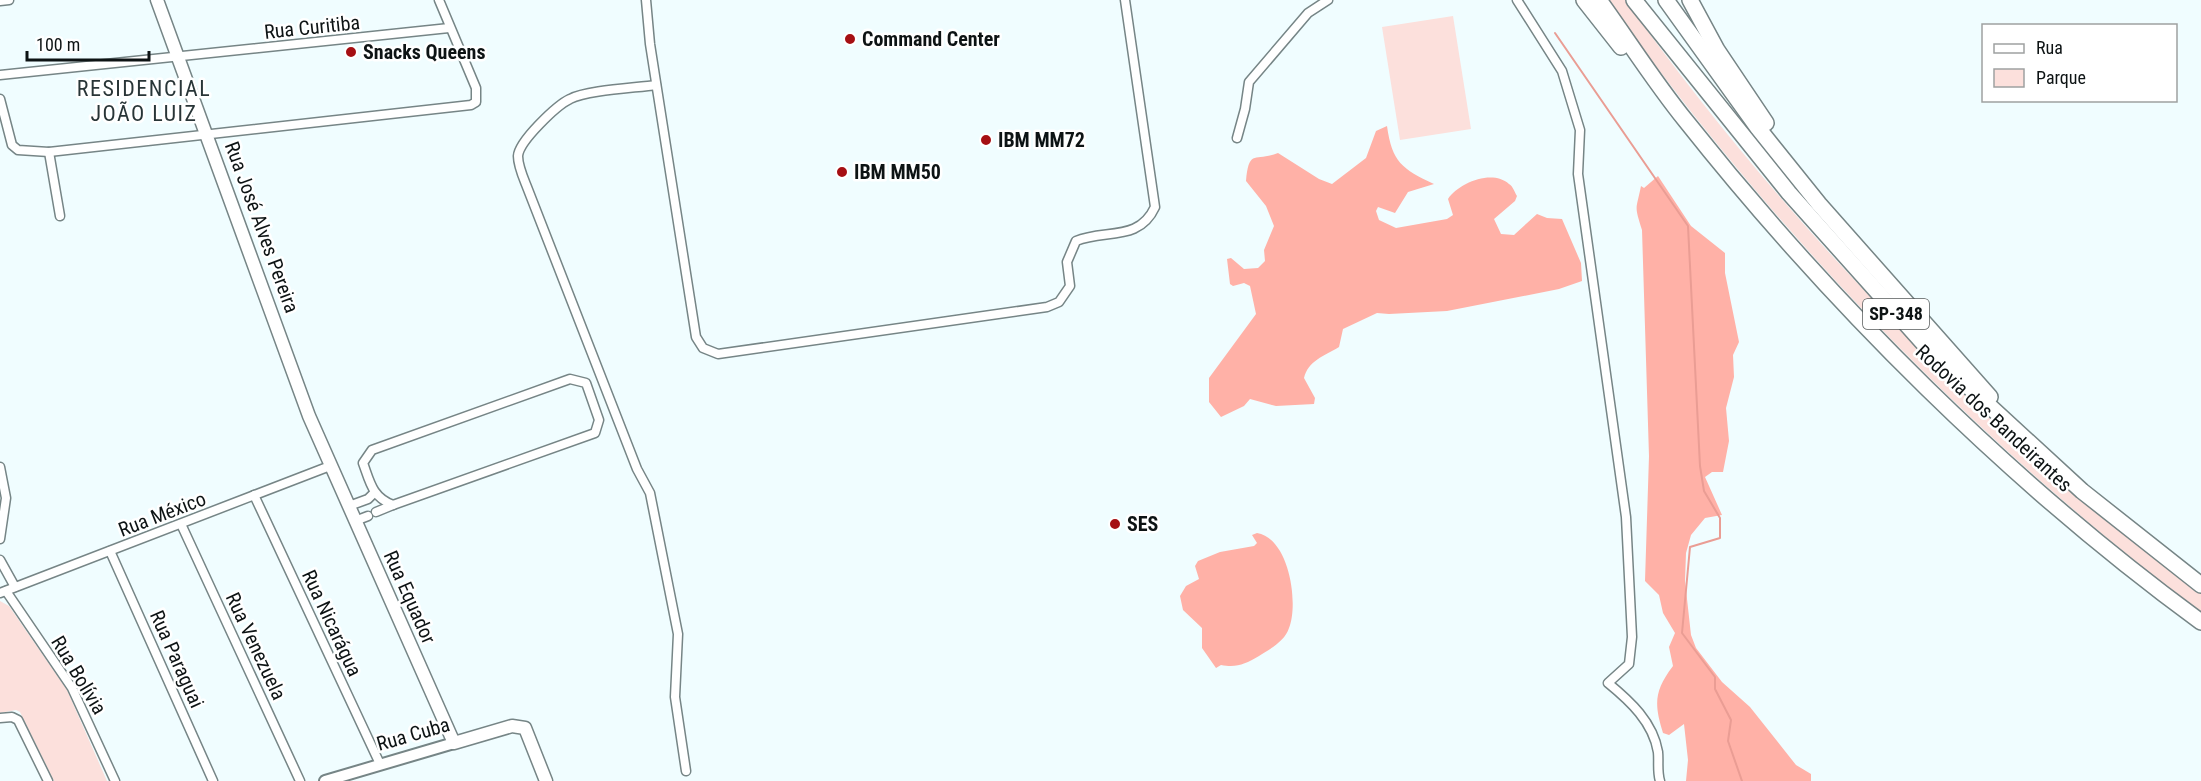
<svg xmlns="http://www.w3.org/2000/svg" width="2201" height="781" font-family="'Roboto Condensed',sans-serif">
  <rect width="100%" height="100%" fill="#f0fdff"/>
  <!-- green -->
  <g fill="#fce0dc">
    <path d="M1607,0H1625C1788,227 1980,425 2201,594V613C1969,435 1778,238 1607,0Z"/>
    <polygon points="1453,16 1471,129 1400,140 1382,27"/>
    <polygon points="0,601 9,606 67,690 107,781 54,781 20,712 16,710 0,713"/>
  </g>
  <!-- forest -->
  <g fill="#ffb1a7">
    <path d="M1387,126C1392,162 1402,169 1434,184L1408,192L1395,213L1378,207L1376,211L1379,220L1396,228L1447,219L1453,215L1448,199C1459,183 1492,169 1509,184C1513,186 1515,193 1517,196L1515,201L1494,219L1501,234L1514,235L1537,214L1547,218L1562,219L1581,263L1582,281L1559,289L1447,311L1389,314L1377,313L1343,329L1339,347C1324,356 1308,361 1304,378L1315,398L1314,404L1276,406L1250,399L1244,406L1221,417L1209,402V378L1256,314L1250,286L1244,283L1233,286L1230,284L1227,259L1231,258L1244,269L1258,268L1265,261L1264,250L1274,226L1266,206L1246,181C1249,148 1255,162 1278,153L1319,179L1332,184L1366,158L1376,131Z"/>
    <path d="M1658,176L1691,226L1725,253V273L1739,342L1733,355L1734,377L1726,408L1729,441L1723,472H1712L1705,477L1722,515L1705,518L1691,535L1686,553L1685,581L1691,635L1696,648L1722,682L1750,707L1796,765L1811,774V781H1686L1688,760L1684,724L1669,735L1663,733C1654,704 1654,691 1673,666L1669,647L1675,633L1663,613L1659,595L1645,581L1649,456L1642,230C1634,204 1636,211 1641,186L1644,188Z"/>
    <path d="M1257,533C1289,538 1299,603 1289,628C1285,641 1270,649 1259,656C1245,664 1237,668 1221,665L1216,668L1202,648V628L1183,610L1180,596L1186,586L1199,579L1195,566L1198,561L1220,552L1254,546L1257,543L1252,535Z"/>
  </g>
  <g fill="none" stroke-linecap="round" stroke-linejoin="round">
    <!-- stream -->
    <polyline stroke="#ea9d94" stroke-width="2" points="1555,33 1688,226 1700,466 1704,491 1720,518 1720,538 1690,547 1682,633 1715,677 1715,689 1731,720 1728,741 1742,781"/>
    <defs>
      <g id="minor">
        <path d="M646,0L650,44L696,337L703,348L718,354L1047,307L1059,302L1070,286L1067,262L1076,241C1105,229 1139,242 1155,207L1125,0"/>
        <path d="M1517,0L1562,71L1580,130L1578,174L1626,517L1632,637L1629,664L1608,683C1630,701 1653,722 1658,752C1659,762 1657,771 1660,781"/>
        <polyline points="0,1 9,0"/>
        <polyline points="0,75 449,28"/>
        <path d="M656,85C635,88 587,90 570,99C557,105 519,141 518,156C518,166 523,177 527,187L637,469L650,493L678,634L675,697L686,771"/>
        <polyline points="0,99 12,145 18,150 49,152 471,105 476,102 476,88 439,0"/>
        <polyline points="1237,138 1245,109 1249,82 1308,13 1328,0"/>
        <polyline points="49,152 60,216"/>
        <path d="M570,379L586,383L599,420L595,433L393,505C372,497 370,482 363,463L372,450Z"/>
        <polyline points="0,467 6,498 0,539"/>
        <polyline points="254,495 380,764"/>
        <polyline points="349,506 368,499 374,493"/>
        <polyline points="376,512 393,505"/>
        <polyline points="355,521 368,516"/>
        <polyline points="181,524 300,781"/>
        <polyline points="110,551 213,781"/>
        <polyline points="0,560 15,587"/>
        <polyline points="6,591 72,688 115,781"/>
        <polyline points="0,593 330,466"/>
        <polyline points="0,718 12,717 18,720 48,781"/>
      </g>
      <polyline id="tertiary" points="325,781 454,743"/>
      <polyline id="secondary" points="157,0 309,416 454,743 512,726 525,728 546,781"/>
      <g id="motorway">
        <polyline points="1584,0 1621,47"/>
        <path d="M1599,0C1628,40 1655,83 1686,121C1832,305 2011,483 2201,622"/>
        <polyline points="1634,0 1789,193 1933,354 2082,491 2201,585"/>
        <polyline points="1666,0 1758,128 1819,204 1990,397"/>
        <polyline points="1690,0 1717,50 1766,123"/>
      </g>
    </defs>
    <!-- minor casing -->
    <use href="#minor" stroke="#768586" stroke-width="11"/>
    <!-- tertiary casing -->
    <use href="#tertiary" stroke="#768586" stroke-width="14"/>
    <!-- secondary casing -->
    <use href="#secondary" stroke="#768586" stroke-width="15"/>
    <!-- motorway casing -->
    <use href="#motorway" stroke="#768586" stroke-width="18"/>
    <!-- minor -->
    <use href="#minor" stroke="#fff" stroke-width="8"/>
    <!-- tertiary -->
    <use href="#tertiary" stroke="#fff" stroke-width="10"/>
    <!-- secondary -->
    <use href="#secondary" stroke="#fff" stroke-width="12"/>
    <!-- motorway -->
    <use href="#motorway" stroke="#fff" stroke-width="15"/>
  </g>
  <!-- markers -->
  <g fill="#a50f13" stroke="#fff" stroke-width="2">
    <circle cx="850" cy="39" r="6"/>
    <circle cx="351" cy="52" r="6"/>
    <circle cx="986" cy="140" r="6"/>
    <circle cx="842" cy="172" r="6"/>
    <circle cx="1115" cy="524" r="6"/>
  </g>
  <g text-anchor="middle" stroke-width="5" stroke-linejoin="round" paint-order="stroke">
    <!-- shield labels -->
    <rect fill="#fff" stroke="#565a5a" stroke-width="1.5" x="1863" y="299" width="66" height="30" rx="4.5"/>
    <g font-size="18" font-weight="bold" fill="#0d1314">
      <text x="1896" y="320">SP-348</text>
    </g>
    <!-- street labels -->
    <g font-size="20" fill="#0d1314" stroke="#fff">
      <text transform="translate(312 27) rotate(-6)" y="7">Rua Curitiba</text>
      <text transform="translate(262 227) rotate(70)" y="7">Rua José Alves Pereira</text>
      <text transform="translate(1994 418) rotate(43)" y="7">Rodovia dos Bandeirantes</text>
      <text transform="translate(162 514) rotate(-21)" y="7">Rua México</text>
      <text transform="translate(410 597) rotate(66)" y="7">Rua Equador</text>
      <text transform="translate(332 623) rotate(65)" y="7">Rua Nicarágua</text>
      <text transform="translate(256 646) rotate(65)" y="7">Rua Venezuela</text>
      <text transform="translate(177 659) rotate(66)" y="7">Rua Paraguai</text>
      <text transform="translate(79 675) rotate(59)" y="7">Rua Bolívia</text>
      <text transform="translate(413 734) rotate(-16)" y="7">Rua Cuba</text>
    </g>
    <!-- poi labels -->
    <g font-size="20" font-weight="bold" fill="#0d1314" stroke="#fff" text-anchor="start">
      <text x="862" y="46">Command Center</text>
      <text x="363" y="59">Snacks Queens</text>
      <text x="998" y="147">IBM MM72</text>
      <text x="854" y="179">IBM MM50</text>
      <text x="1127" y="531">SES</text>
    </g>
    <!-- quarter labels -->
    <g font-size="22" letter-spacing="1.5" fill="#283537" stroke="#fff">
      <text x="144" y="96">RESIDENCIAL<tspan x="144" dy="25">JOÃO LUIZ</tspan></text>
    </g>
  </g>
  <!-- legend -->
  <rect x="1982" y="24" width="195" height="78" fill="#ffffff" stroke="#9ea1a1" stroke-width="1.5"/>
  <rect x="1994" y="44" width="30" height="9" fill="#ffffff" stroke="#9ea1a1" stroke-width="1.5"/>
  <text x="2036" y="54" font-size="18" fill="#0d1314">Rua</text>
  <rect x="1994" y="69" width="30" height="18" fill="#fce0dc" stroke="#9ea1a1" stroke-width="1.5"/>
  <text x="2036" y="84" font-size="18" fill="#0d1314">Parque</text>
  <!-- scale -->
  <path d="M27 51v9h122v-9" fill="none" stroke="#0d1314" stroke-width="3"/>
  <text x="36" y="51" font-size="18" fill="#0d1314" stroke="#ffffff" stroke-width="4.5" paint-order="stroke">100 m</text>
</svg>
